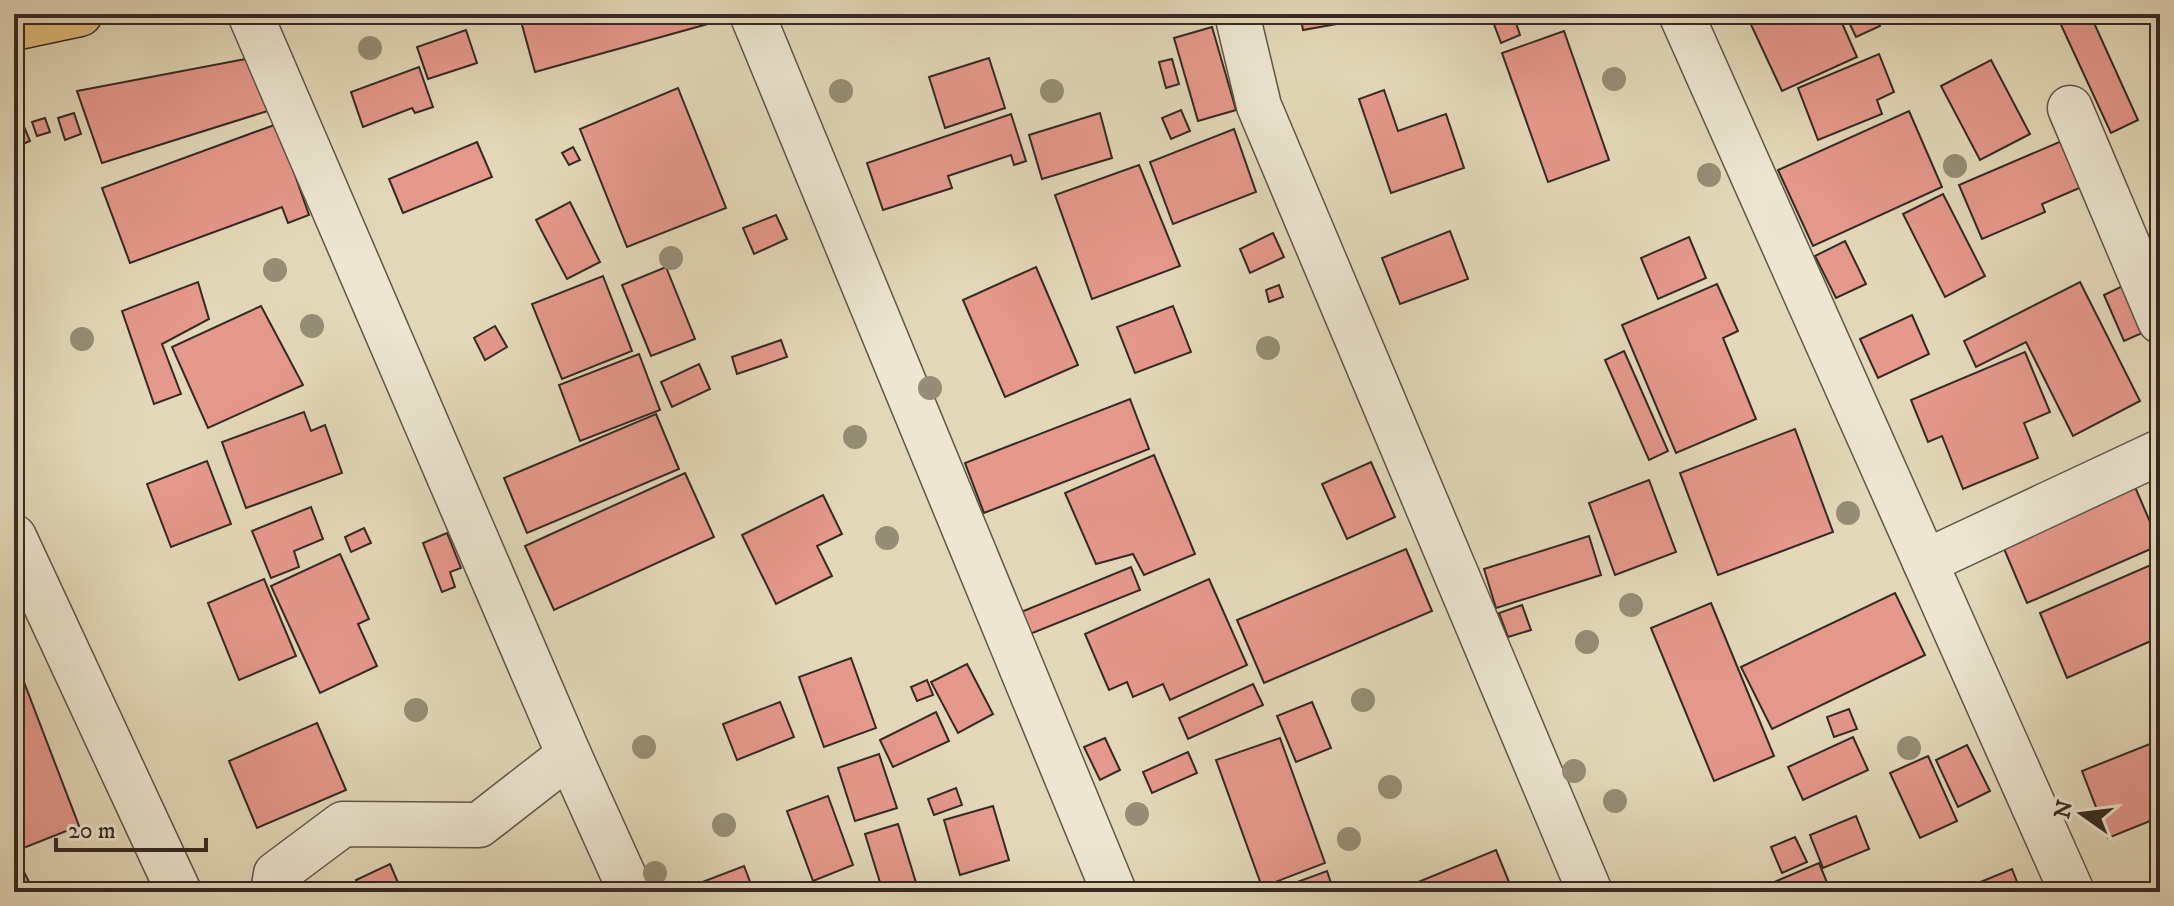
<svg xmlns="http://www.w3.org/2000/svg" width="2174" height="906" font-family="'IM FELL DW Pica',serif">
  <rect width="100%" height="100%" fill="#e2d8b9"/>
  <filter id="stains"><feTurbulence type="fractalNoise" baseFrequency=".0025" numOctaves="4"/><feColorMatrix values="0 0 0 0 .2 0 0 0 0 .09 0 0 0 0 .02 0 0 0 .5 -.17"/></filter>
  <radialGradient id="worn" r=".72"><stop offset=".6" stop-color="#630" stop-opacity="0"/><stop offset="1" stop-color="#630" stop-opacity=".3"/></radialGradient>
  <!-- building -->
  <g fill="#e5988c" stroke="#362a23" stroke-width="2">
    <polygon points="519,14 713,14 715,22 535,72"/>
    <polygon points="1300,14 1364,14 1365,19 1303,30"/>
    <polygon points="1505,14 1513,14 1520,35 1501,43 1492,19"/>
    <polygon points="1746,14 1838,14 1857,57 1782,91"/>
    <polygon points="1845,14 1874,14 1880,26 1856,37"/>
    <polygon points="2056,14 2090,14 2138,120 2111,133"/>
    <polygon points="1212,27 1236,110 1198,121 1174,38"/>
    <polygon points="466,30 477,63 428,79 417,47"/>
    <polygon points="1564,31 1609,160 1548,182 1502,53"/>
    <polygon points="1879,54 1894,92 1877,100 1882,114 1818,140 1798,88"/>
    <polygon points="256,57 274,109 102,163 77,91"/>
    <polygon points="989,58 1005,108 945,128 929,77"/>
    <polygon points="1172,59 1179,84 1166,88 1159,62"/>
    <polygon points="1991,60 2030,134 1980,160 1941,86"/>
    <polygon points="419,67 433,107 415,113 412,108 363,127 351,92"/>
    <polygon points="678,88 726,208 627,247 580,129"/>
    <polygon points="1384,90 1398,131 1446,114 1464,168 1391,193 1359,99"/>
    <polygon points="1181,110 1190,131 1171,139 1162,118"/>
    <polygon points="1909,111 1942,187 1813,246 1778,170"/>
    <polygon points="74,113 81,134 65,140 58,118"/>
    <polygon points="1100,113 1112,158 1042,179 1029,135"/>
    <polygon points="1011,114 1026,161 1014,165 1011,155 948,176 952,188 883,210 867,163"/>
    <polygon points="45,118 50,132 37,136 32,122"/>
    <polygon points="22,122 30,141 14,148 14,125"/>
    <polygon points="277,124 309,215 288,223 282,207 130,263 102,188"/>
    <polygon points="1234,129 1256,192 1173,224 1150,162"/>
    <polygon points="2071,137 2091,183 2042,204 2045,212 1982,239 1959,185"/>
    <polygon points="477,142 492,177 403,213 389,179"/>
    <polygon points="573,147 580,160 569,165 562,153"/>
    <polygon points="1139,165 1180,266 1092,299 1055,195"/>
    <polygon points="1943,194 1985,276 1945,297 1903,214"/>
    <polygon points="570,202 600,262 567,279 536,220"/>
    <polygon points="776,215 787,239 754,254 743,228"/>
    <polygon points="1450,231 1468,279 1400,304 1382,258"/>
    <polygon points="1273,233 1284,257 1250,273 1240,249"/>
    <polygon points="1689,237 1706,278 1658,299 1641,258"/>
    <polygon points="1845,241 1866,284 1836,298 1815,256"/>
    <polygon points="666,267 695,339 651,356 622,285"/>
    <polygon points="1036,267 1078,365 1005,397 963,300"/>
    <polygon points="603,276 632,351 562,379 532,304"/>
    <polygon points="198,282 209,319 162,344 181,394 154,404 122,311"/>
    <polygon points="2080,282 2140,401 2073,436 2026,342 1976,367 1964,341"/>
    <polygon points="2129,283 2149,330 2124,341 2104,295"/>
    <polygon points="1717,284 1738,331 1723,338 1756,419 1676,453 1622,325"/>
    <polygon points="1279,285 1283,297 1269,302 1266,290"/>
    <polygon points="261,306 303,385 208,428 172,347"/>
    <polygon points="1173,306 1191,352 1135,373 1117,327"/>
    <polygon points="1912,315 1929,354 1878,378 1860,339"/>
    <polygon points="495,326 507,347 485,360 474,338"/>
    <polygon points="781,340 787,357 737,374 732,357"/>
    <polygon points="1624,351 1668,451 1649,460 1605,360"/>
    <polygon points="2025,352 2050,412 2024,423 2038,458 1963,489 1942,436 1928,442 1911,400"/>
    <polygon points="639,354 660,410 580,441 559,385"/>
    <polygon points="699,364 710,389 672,407 661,382"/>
    <polygon points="1130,399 1149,449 984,513 965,463"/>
    <polygon points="304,412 311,431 325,425 342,473 246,508 222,442"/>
    <polygon points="656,414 679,469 527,533 504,478"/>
    <polygon points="1795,429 1833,532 1718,575 1680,473"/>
    <polygon points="1154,455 1195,554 1144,575 1133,554 1096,564 1065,493"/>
    <polygon points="207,461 231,524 171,547 147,484"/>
    <polygon points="1371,462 1395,517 1347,539 1322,484"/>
    <polygon points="685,473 714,537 554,610 525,546"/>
    <polygon points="1649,480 1676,552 1615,575 1589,503"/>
    <polygon points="2135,487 2160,545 2027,603 2002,544"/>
    <polygon points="823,495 842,534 817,546 832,576 776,604 742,535"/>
    <polygon points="311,507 323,539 294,551 299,567 271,578 252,531"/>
    <polygon points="364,528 371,543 351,552 345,537"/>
    <polygon points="447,533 461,568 450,572 455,587 442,592 423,543"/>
    <polygon points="1589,536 1601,575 1496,608 1484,569"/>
    <polygon points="1406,549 1432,611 1264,683 1237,620"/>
    <polygon points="340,554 369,619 358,624 377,666 320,693 271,586"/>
    <polygon points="2160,561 2160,637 2067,678 2040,613"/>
    <polygon points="1131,567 1140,590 1030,634 1021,612"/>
    <polygon points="264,579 296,656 239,680 208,603"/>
    <polygon points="1209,579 1247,665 1170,700 1163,684 1133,697 1127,682 1109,690 1085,634"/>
    <polygon points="1895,593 1925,655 1772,729 1741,667"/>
    <polygon points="1711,603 1774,756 1714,781 1651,628"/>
    <polygon points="1522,605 1531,630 1508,637 1499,613"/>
    <polygon points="851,658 876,728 824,747 799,677"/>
    <polygon points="967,664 993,714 958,733 931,682"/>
    <polygon points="19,669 79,826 21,849 14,831 14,671"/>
    <polygon points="927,680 933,695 917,701 911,687"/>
    <polygon points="1253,684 1263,705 1188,739 1179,718"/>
    <polygon points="780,702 794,737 737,760 723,724"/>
    <polygon points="1312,702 1331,748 1296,762 1277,716"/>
    <polygon points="1849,709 1857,729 1834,737 1827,717"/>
    <polygon points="936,712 949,741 893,767 880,740"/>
    <polygon points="317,723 346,790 257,828 229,761"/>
    <polygon points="1853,737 1868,770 1803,800 1788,767"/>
    <polygon points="1105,738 1120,770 1100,780 1084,747"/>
    <polygon points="1280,738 1325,863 1262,887 1216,760"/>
    <polygon points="2160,740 2160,817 2108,838 2082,771"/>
    <polygon points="1967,745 1990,791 1958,807 1936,760"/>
    <polygon points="1188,752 1197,773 1152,793 1143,772"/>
    <polygon points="879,754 897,808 855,821 838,768"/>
    <polygon points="1928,756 1957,821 1920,838 1890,773"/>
    <polygon points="956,788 962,805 934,815 928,799"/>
    <polygon points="828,796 853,865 813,881 787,811"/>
    <polygon points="993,806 1009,860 960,875 944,820"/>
    <polygon points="1856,816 1869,849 1823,868 1810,835"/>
    <polygon points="898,824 917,886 900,892 883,892 865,834"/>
    <polygon points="1795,837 1807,862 1782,873 1771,847"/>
    <polygon points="1496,850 1513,892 1394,892"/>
    <polygon points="1819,863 1831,892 1770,892 1767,885"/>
    <polygon points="390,864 402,892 361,892 356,880"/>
    <polygon points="21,866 34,892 14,892 14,869"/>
    <polygon points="744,866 754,892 691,892 689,887"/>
    <polygon points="2012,869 2021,892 1956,892"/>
    <polygon points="1327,871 1334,892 1270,892"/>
  </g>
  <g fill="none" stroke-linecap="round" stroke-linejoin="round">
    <defs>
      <g id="minor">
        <polyline points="250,14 569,755 631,892"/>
        <polyline points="752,14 1114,892"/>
        <polyline points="1237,14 1259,106 1590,892"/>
        <polyline points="1681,14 2072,892"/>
        <polyline points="2070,108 2160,321"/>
        <polyline points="14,537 179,892"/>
        <polyline points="1925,562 2160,452"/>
        <polyline points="273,892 276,874 343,824 479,825 569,755"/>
      </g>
      <polyline id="trunk" points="14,28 80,14"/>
    </defs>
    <!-- minor casing -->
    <use href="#minor" stroke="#615648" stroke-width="47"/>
    <!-- trunk casing -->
    <use href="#trunk" stroke="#362a23" stroke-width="47"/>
    <!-- minor -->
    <use href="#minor" stroke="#ece6d2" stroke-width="44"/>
    <!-- trunk -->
    <use href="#trunk" stroke="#e1bc7c" stroke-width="44"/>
  </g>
  <!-- trees -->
  <g fill="#958d75">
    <circle cx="370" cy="48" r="12"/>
    <circle cx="1614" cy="79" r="12"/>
    <circle cx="841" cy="91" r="12"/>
    <circle cx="1052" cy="91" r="12"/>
    <circle cx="1955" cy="166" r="12"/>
    <circle cx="1709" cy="175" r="12"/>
    <circle cx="671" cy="258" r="12"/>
    <circle cx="275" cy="270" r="12"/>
    <circle cx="312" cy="326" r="12"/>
    <circle cx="82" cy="339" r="12"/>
    <circle cx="1268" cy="348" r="12"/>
    <circle cx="930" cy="388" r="12"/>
    <circle cx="855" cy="437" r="12"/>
    <circle cx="1848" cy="513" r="12"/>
    <circle cx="887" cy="538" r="12"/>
    <circle cx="1631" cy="605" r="12"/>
    <circle cx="1587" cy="642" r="12"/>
    <circle cx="1363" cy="700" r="12"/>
    <circle cx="416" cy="710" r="12"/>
    <circle cx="644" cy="747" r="12"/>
    <circle cx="1909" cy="748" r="12"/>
    <circle cx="1574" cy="771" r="12"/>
    <circle cx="1390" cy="787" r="12"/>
    <circle cx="1615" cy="801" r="12"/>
    <circle cx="1137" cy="814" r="12"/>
    <circle cx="724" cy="825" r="12"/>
    <circle cx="1349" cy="839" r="12"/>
    <circle cx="655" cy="873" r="12"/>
  </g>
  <!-- margin -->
  <rect width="2174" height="906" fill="none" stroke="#e2d8b9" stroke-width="48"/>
  <rect x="16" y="16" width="2142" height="874" fill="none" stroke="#362a23" stroke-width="4"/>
  <rect x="24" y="24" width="2126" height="858" fill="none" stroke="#362a23" stroke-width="2"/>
  <!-- north arrow -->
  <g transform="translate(2082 814) rotate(284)" stroke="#ece6d2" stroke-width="6" paint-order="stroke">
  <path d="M0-6L14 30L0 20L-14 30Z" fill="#362a23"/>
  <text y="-12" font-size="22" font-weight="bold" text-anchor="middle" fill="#362a23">N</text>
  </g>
  <!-- scale -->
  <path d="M56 838v12h150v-12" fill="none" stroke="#362a23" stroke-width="4"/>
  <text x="68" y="838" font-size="24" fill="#362a23" stroke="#ece6d2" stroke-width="6" paint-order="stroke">20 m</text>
  <rect width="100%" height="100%" filter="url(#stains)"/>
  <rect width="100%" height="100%" fill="url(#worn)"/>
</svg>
